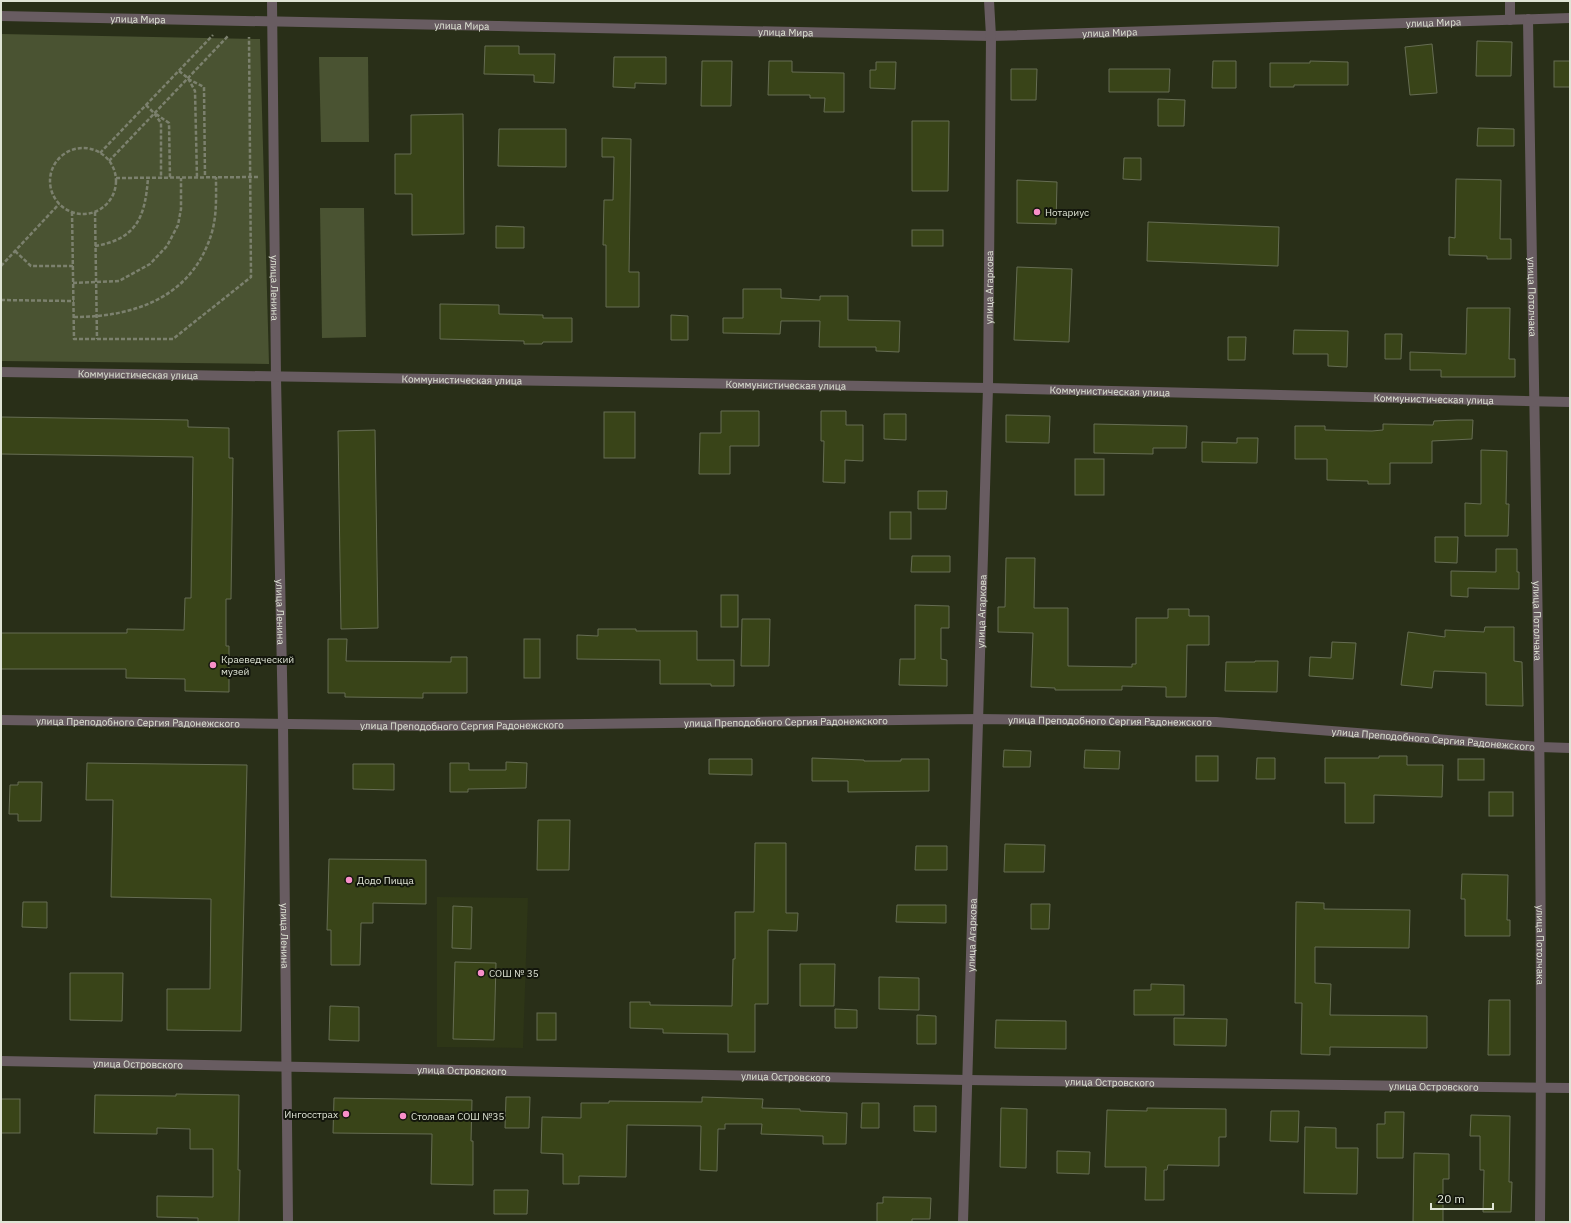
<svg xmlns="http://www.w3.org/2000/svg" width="1571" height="1223" font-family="'IBM Plex Sans',sans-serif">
  <rect width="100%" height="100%" fill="#292f18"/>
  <!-- built -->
  <polygon fill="#2e3617" points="437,897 528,898 523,1048 437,1047"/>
  <!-- green -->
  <g fill="#4a5332">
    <polygon points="1,34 260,39 269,364 1,361"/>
    <polygon points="319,57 368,57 369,142 321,142"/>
    <polygon points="320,208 364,208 366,337 322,338"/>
  </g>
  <!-- building -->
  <g fill="#394418" stroke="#666d53">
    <polygon points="1477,41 1512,42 1511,76 1476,76"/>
    <polygon points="1432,44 1437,93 1410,95 1405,47"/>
    <polygon points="485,46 519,46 519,54 555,54 554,83 534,82 534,75 484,74"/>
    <polygon points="614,57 666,57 666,84 635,83 635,88 613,87"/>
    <polygon points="702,61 732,61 731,106 701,106"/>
    <polygon points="769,61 792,61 792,72 844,73 844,112 824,112 825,98 810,98 810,95 768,95"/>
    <polygon points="1213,61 1236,61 1236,88 1212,88"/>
    <polygon points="1310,61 1348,62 1348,85 1294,85 1294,87 1270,87 1270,63 1310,63"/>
    <rect x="1554" y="61" width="16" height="26"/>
    <polygon points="876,62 896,62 895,89 870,88 870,70 876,70"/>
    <polygon points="1011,69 1037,69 1036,100 1011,100"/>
    <polygon points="1109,69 1170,69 1169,92 1109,92"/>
    <polygon points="1158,99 1185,100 1184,126 1158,126"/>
    <polygon points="463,114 464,234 412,235 412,194 395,194 395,154 411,154 411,115"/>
    <polygon points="912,121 949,121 948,191 912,191"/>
    <polygon points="1478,128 1514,129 1514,146 1477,146"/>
    <polygon points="499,129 566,129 566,167 498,166"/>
    <polygon points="602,138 631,139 629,272 639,272 639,307 606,307 606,245 603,245 604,200 613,200 614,157 602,157"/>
    <polygon points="1124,158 1141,158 1141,180 1123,179"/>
    <polygon points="1456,179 1501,180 1500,239 1511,239 1511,259 1487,259 1487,256 1449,255 1449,237 1455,238"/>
    <polygon points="1017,180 1057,182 1056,224 1017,223"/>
    <polygon points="1148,222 1279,227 1278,266 1147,261"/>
    <polygon points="496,226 524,227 524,248 496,248"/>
    <rect x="912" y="230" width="31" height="16"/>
    <polygon points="1017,267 1072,269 1069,342 1014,340"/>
    <polygon points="743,289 781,289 781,298 820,300 820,296 848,296 848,320 900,321 899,352 876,351 876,347 819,347 820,321 781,321 780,334 723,333 723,318 743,318"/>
    <polygon points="440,304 499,305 499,314 543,315 543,318 572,318 572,342 543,342 542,344 524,344 524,341 440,339"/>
    <polygon points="1467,308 1510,308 1509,359 1515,359 1515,377 1441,377 1441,370 1410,370 1410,352 1466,354"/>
    <polygon points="671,315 688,316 688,340 671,340"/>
    <polygon points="1294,330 1348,331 1347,367 1328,366 1328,354 1293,354"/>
    <polygon points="1385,334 1402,334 1401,359 1385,359"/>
    <polygon points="1228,337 1246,337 1245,360 1228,360"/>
    <polygon points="721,411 759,411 759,446 730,446 730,474 699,474 700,433 721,433"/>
    <polygon points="821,411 846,411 846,425 863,425 863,461 845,460 845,483 823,482 824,441 821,441"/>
    <rect x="604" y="412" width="31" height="46"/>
    <polygon points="884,414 906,414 906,440 884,439"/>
    <polygon points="1006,415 1050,416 1049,443 1006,442"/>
    <polygon points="1,417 188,420 188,427 229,428 229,458 233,458 231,599 226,599 226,646 229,646 229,692 185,691 185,679 126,678 126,669 1,669 1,633 127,633 127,629 184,630 185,598 191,598 193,457 1,454"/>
    <polygon points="1457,420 1473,420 1472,439 1432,441 1432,463 1390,463 1390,484 1368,484 1368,481 1327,480 1327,459 1295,459 1295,426 1325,426 1325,430 1372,431 1383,430 1383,424 1433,425 1434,421"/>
    <polygon points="1094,424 1187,426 1186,448 1153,448 1153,454 1094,453"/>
    <polygon points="375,430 378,628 341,629 338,431"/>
    <polygon points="1237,438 1258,438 1257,463 1202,462 1202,442 1237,443"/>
    <polygon points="1481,450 1507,451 1506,504 1509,504 1508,536 1465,536 1465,503 1481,504"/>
    <rect x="1075" y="459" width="29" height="36"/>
    <polygon points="918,491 947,491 946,509 918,509"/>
    <rect x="890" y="512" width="21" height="27"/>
    <polygon points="1435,537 1458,537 1457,563 1435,562"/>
    <polygon points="1496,549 1517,549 1517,572 1519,572 1519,589 1468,588 1468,597 1451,596 1451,571 1496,572"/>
    <polygon points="912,556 950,556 950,572 911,572"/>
    <polygon points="1006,558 1035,558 1034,608 1068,608 1068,666 1132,667 1132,664 1136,664 1136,618 1168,618 1168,609 1189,609 1189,616 1209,616 1209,645 1187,645 1186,697 1166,697 1166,687 1122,686 1122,690 1055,690 1055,688 1031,687 1033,633 998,632 998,607 1005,607"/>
    <rect x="721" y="595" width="17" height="32"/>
    <polygon points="915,605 949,606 949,628 941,628 941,659 947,660 947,686 899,685 900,659 915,659"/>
    <polygon points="742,619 770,619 769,666 741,666"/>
    <polygon points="1485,627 1514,627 1514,661 1522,662 1523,706 1486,705 1486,673 1434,671 1432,688 1401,685 1408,632 1445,637 1445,630 1484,632"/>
    <polygon points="598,629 636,629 636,631 697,631 697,660 734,660 734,686 711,686 711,684 660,684 660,660 577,659 577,635 598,636"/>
    <polygon points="328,639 347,639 346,661 451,662 451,657 467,657 467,693 423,693 423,698 345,697 345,693 328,693"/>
    <rect x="524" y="639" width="16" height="39"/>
    <polygon points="1332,642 1356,643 1353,679 1309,676 1310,657 1331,658"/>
    <polygon points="1255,661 1278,661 1277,692 1225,691 1226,662 1255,662"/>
    <polygon points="1004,750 1031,751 1030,767 1003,767"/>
    <polygon points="1085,750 1120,751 1119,769 1084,768"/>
    <rect x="1196" y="756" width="22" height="25"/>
    <polygon points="1379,756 1407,756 1407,765 1443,765 1442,797 1374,795 1374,823 1345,823 1345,783 1325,783 1325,758 1379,758"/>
    <polygon points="812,758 864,760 864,761 901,761 901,759 929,759 929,791 848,792 848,781 812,781"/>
    <polygon points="1257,758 1275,758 1275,779 1256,779"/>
    <polygon points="709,759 752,759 752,775 709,774"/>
    <rect x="1458" y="759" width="26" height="21"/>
    <polygon points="506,762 527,763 526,788 468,789 468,792 450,792 450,763 469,763 469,770 506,770"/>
    <polygon points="87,763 247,765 241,1031 167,1030 167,989 210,989 211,899 111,897 113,800 86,800"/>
    <polygon points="353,764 394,764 394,790 353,789"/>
    <polygon points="18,782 42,782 41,821 18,821 18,814 9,814 10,785 18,785"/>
    <rect x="1489" y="792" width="24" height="24"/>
    <polygon points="538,820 570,820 569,870 537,870"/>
    <polygon points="755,843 786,843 786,913 798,913 797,931 768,930 768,1004 755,1004 755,1052 728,1052 728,1034 663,1033 663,1029 630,1028 630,1002 650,1002 650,1005 732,1006 733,959 735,959 735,912 754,912"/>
    <polygon points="1005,844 1045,845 1044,872 1004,872"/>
    <polygon points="916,846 947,846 947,870 915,870"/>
    <polygon points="329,859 426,860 426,904 373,903 373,923 361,923 360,965 331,965 331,930 327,930"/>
    <polygon points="1462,874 1508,875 1507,920 1510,920 1510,936 1465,936 1465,899 1461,899"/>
    <polygon points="23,902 47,902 47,928 22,927"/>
    <polygon points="1296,902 1324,903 1324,909 1410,910 1409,948 1315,947 1315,983 1331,984 1330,1015 1427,1016 1427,1048 1330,1047 1330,1055 1301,1054 1302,1003 1295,1003"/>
    <polygon points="1031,904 1050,904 1049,929 1031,929"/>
    <polygon points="897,905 946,905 946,923 896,922"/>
    <polygon points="453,906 472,907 471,949 452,948"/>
    <polygon points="455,962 496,963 494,1040 453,1039"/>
    <polygon points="800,964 835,964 834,1006 800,1006"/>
    <polygon points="70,973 123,973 122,1021 70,1020"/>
    <polygon points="879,977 919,978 919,1010 879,1009"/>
    <polygon points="1151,984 1184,985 1184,1015 1134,1015 1134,990 1151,990"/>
    <polygon points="1489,1000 1510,1000 1510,1055 1488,1055"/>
    <polygon points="330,1006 359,1007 359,1041 329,1040"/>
    <polygon points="835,1009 857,1010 857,1028 835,1028"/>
    <rect x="537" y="1013" width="19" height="27"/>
    <polygon points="917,1015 936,1016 936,1044 917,1044"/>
    <polygon points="1174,1018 1227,1019 1226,1046 1174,1045"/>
    <polygon points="996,1020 1066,1021 1066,1049 995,1048"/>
    <polygon points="176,1094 239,1095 238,1170 240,1170 239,1222 198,1222 198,1218 157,1217 157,1196 213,1197 213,1149 190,1149 190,1129 157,1128 157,1134 94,1133 95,1095 176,1096"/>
    <polygon points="506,1097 530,1097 529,1128 505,1128"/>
    <polygon points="702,1097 763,1099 762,1108 800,1109 800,1111 847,1113 846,1144 823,1144 823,1136 761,1134 762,1124 725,1124 725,1129 718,1129 717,1171 700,1170 701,1126 627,1125 626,1177 579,1176 579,1184 563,1184 563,1154 541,1153 542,1117 581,1118 581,1103 609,1103 609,1101 702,1102"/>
    <polygon points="334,1098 472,1100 471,1141 473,1141 473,1185 431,1184 432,1134 333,1133"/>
    <rect x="1" y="1099" width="19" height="34"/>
    <polygon points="862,1103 879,1103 879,1128 861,1128"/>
    <polygon points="914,1106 936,1106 936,1132 914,1131"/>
    <polygon points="1001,1108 1027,1109 1026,1168 1000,1167"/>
    <polygon points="1147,1108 1226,1109 1226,1137 1219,1137 1219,1166 1168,1165 1167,1170 1164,1170 1164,1200 1145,1200 1146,1167 1105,1167 1107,1110 1147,1111"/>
    <polygon points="1271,1111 1299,1111 1298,1142 1270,1141"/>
    <polygon points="1385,1112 1404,1112 1403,1158 1377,1158 1377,1124 1385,1124"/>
    <polygon points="1471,1115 1510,1116 1509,1182 1512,1182 1511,1212 1483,1212 1484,1170 1480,1170 1480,1136 1470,1136"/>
    <polygon points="1305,1127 1336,1128 1336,1148 1358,1148 1357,1194 1304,1193"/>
    <polygon points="1057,1151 1090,1152 1089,1174 1057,1173"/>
    <polygon points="1414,1153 1449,1154 1449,1179 1443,1179 1443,1222 1413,1222"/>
    <polygon points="494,1190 528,1190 527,1214 494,1214"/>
    <polygon points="883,1197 931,1198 930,1219 912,1219 912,1222 877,1222 877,1203 883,1203"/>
  </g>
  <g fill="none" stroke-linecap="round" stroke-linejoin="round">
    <!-- path -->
    <g stroke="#7c816e" stroke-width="2.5" stroke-dasharray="4 2" stroke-linecap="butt">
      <polyline points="179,71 188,78 195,91 197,178"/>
      <polyline points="188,79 204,87 205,177"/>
      <polyline points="146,105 154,113 161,123 161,178"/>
      <polyline points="156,114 169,123 170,178"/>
      <circle cx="83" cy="181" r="33"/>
      <polyline points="100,153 213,35"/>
      <polyline points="109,161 228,36"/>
      <polyline points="116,178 259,177"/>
      <polyline points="72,212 74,339 173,339 251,277 249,37"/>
      <polyline points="95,212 97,339"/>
      <path d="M95,246C137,239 145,217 148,178"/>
      <polyline points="15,251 31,266 73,266"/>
      <polyline points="1,266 59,204"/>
      <polyline points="73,283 119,281 150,264 167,246 178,225 181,209 181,178"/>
      <polyline points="1,300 74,301"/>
      <path d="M74,317C135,317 193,297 212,232C217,214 216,196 216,177"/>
    </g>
    <!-- minor -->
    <g stroke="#685c61" stroke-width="10">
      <path id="s1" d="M272,1L276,378L283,723L288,1222"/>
      <polyline points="1510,1 1510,20"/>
      <path id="s2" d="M1,16L991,36L1570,18"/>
      <path id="s3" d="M1528,19C1534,420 1544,821 1540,1222"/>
      <path id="s4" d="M1,372L988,388L1570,402"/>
      <path id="s5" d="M1,720L434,726L978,719L1216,722L1540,747L1570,748"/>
      <path id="s6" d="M1,1061L968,1080L1570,1088"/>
      <path id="s7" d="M963,1222L988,388L991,36L989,1"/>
    </g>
  </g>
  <!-- markers -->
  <g fill="#f98fc9" stroke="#13160c" stroke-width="1.5">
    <circle cx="1037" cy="212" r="4"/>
    <circle cx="213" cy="665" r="4"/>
    <circle cx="349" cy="880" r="4"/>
    <circle cx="481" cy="973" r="4"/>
    <circle cx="346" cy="1114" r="4"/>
    <circle cx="403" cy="1116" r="4"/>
  </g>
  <g text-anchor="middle" stroke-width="4" stroke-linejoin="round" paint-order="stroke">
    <!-- street labels -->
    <g font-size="10" fill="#dfe4d5" stroke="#13160c">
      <text dy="4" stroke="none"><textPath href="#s2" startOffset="137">улица Мира</textPath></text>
      <text dy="4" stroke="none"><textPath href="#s2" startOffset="1433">улица Мира</textPath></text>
      <text dy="4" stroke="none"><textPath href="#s2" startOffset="461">улица Мира</textPath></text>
      <text dy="4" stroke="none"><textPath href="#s2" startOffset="785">улица Мира</textPath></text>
      <text dy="4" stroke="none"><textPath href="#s2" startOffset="1109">улица Мира</textPath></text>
      <text dy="4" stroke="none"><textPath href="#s1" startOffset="287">улица Ленина</textPath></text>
      <text dy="4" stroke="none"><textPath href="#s7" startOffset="935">улица Агаркова</textPath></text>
      <text dy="4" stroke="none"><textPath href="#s3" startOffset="278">улица Потолчака</textPath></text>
      <text dy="4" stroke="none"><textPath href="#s4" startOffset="137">Коммунистическая улица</textPath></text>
      <text dy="4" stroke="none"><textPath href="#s4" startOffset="461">Коммунистическая улица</textPath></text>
      <text dy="4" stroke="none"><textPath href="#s4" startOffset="785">Коммунистическая улица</textPath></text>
      <text dy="4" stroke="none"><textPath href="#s4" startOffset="1109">Коммунистическая улица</textPath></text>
      <text dy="4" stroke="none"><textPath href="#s4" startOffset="1433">Коммунистическая улица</textPath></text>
      <text dy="4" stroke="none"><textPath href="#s1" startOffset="611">улица Ленина</textPath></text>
      <text dy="4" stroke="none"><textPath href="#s7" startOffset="611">улица Агаркова</textPath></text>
      <text dy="4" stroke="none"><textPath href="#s3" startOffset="602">улица Потолчака</textPath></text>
      <text dy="4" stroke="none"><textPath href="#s5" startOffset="137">улица Преподобного Сергия Радонежского</textPath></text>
      <text dy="4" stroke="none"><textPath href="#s5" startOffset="785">улица Преподобного Сергия Радонежского</textPath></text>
      <text dy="4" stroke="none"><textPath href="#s5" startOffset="1109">улица Преподобного Сергия Радонежского</textPath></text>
      <text dy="4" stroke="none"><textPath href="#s5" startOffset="461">улица Преподобного Сергия Радонежского</textPath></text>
      <text dy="4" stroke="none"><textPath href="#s5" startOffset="1433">улица Преподобного Сергия Радонежского</textPath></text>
      <text dy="4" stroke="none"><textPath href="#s1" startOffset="935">улица Ленина</textPath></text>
      <text dy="4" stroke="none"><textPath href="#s7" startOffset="287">улица Агаркова</textPath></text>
      <text dy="4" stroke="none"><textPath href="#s3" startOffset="926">улица Потолчака</textPath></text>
      <text dy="4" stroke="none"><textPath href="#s6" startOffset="137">улица Островского</textPath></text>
      <text dy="4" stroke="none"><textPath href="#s6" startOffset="461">улица Островского</textPath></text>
      <text dy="4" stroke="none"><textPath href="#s6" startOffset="785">улица Островского</textPath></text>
      <text dy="4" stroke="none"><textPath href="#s6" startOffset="1109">улица Островского</textPath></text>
      <text dy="4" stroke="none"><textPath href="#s6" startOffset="1433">улица Островского</textPath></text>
    </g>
    <!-- poi labels -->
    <g font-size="10" fill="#dfe4d5" stroke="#13160c" text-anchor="start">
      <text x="1045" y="216">Нотариус</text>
      <text x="221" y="663">Краеведческий<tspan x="221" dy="12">музей</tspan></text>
      <text x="357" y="884">Додо Пицца</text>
      <text x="489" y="977">СОШ № 35</text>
      <text x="338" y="1118" text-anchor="end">Ингосстрах</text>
      <text x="411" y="1120">Столовая СОШ №35</text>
    </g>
  </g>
  <!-- border -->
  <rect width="1571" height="1223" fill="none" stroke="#dfe4d5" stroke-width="4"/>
  <!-- scale -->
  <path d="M1431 1203v6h62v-6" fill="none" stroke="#dfe4d5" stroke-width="2"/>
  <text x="1437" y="1203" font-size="12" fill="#dfe4d5" stroke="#13160c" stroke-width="3" paint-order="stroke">20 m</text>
</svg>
